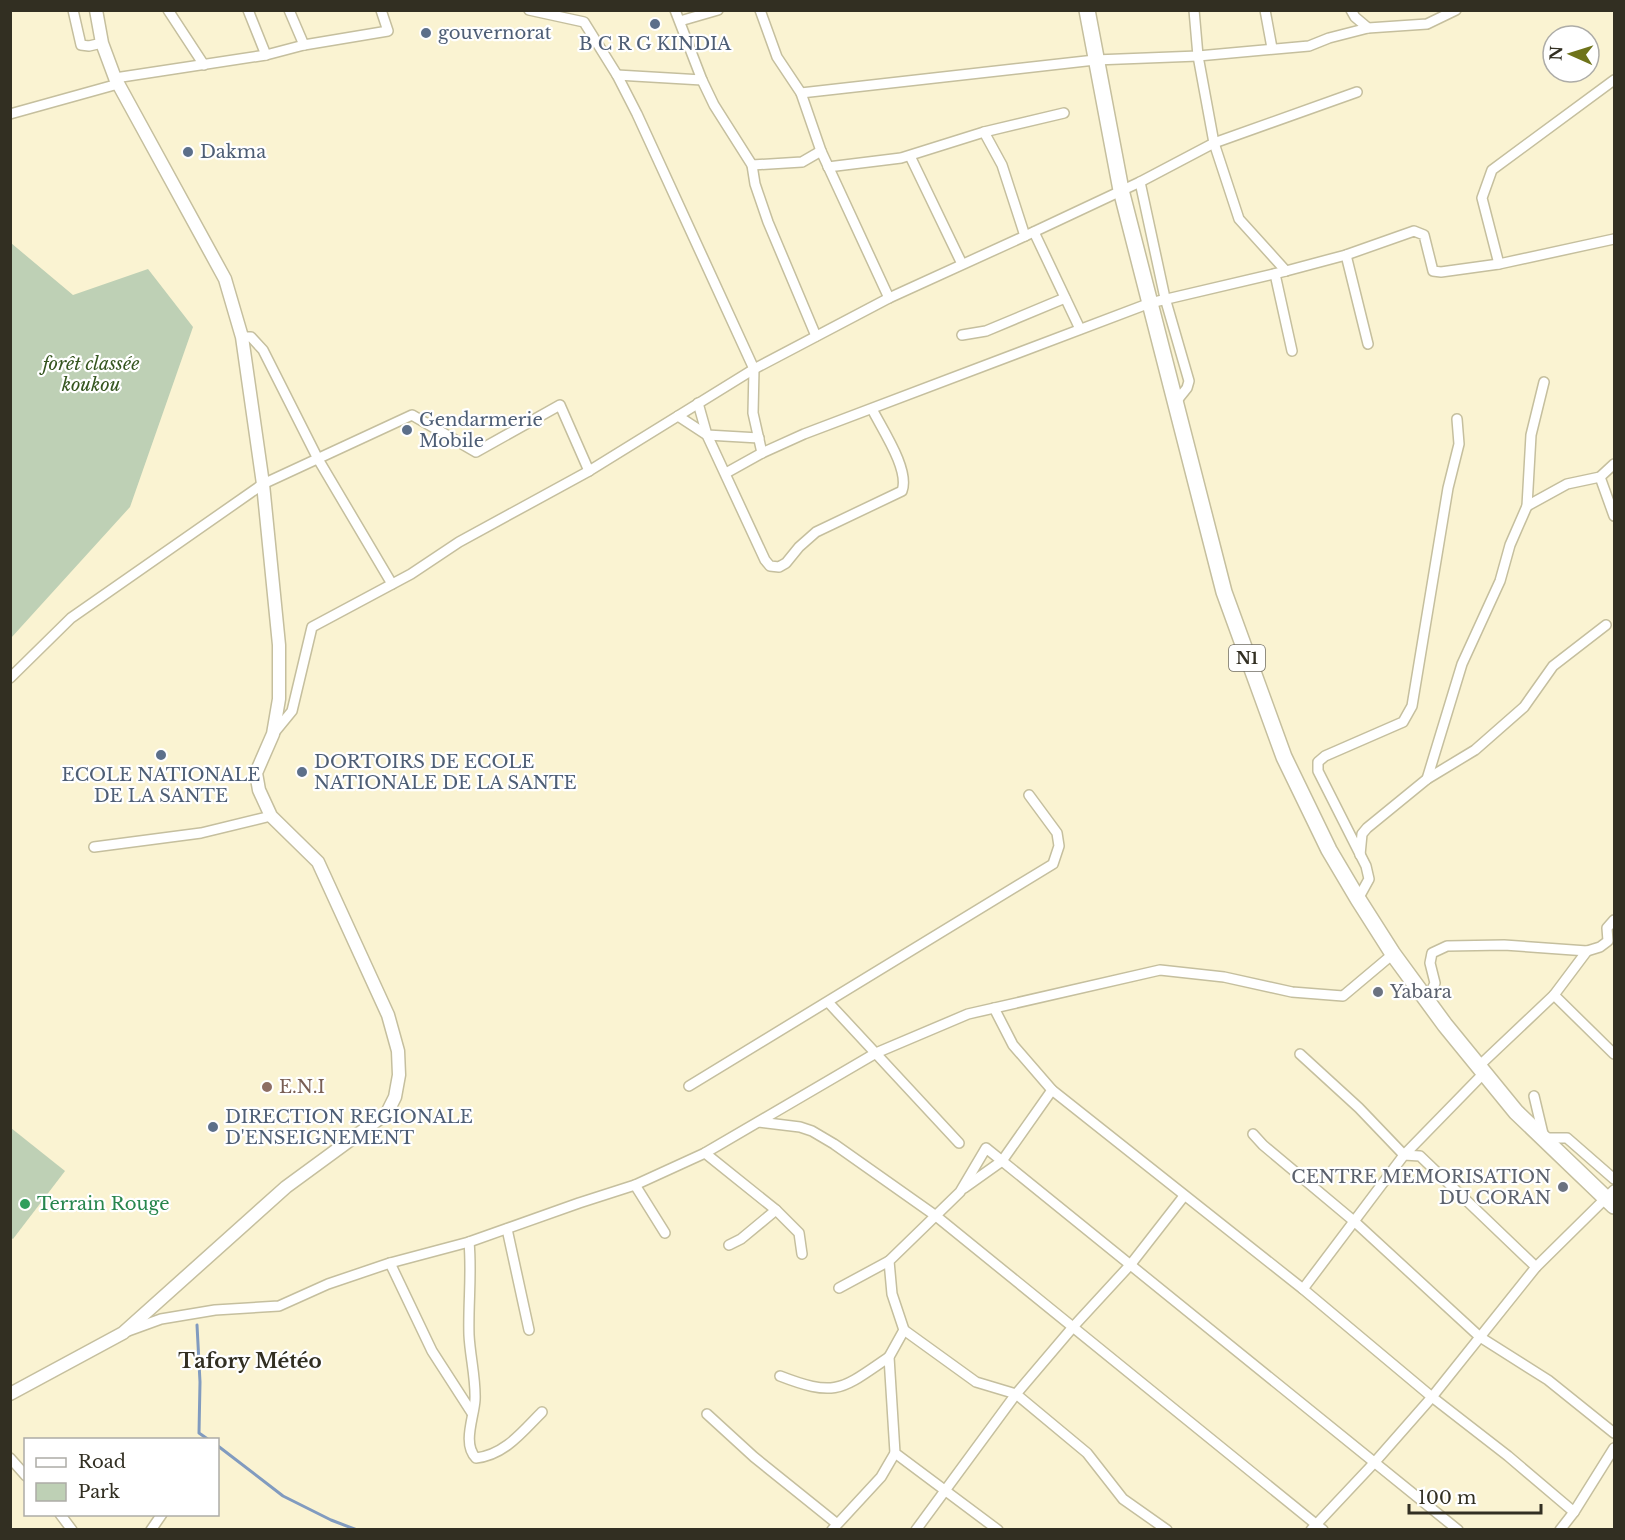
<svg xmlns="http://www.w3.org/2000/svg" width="1625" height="1540" font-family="'Libre Baskerville',serif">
  <rect width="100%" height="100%" fill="#faf3d2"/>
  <!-- green -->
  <g fill="#bed0b5">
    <polygon points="11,243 73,295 148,269 193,327 130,507 11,638"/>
    <polygon points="11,1128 65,1171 13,1239 10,1237"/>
  </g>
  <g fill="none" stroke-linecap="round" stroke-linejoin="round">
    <!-- stream -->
    <g stroke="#819bbf" stroke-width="3">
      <polyline points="197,1325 200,1382 199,1433 209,1440"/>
      <polyline points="218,1446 283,1496 331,1520 357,1530"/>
    </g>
    <defs>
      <g id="minor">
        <polyline points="73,10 81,45 89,46 102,43"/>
        <polyline points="168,10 204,65"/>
        <polyline points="248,10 266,55"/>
        <polyline points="289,10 304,45"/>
        <polyline points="529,10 584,22 617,75 637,114 754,369 753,413 762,453"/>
        <polyline points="760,10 777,57 801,93 821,151 889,298"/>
        <polyline points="1194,10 1198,56 1214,143 1239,219 1286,271"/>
        <polyline points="1265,10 1272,48"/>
        <polyline points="1351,10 1355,17 1368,28 1427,24 1456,10"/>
        <polyline points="680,21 718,10"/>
        <polyline points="617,75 702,80 675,10"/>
        <polyline points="115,78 266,55 304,45 388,31 381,10"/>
        <polyline points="702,80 714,105 752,165 755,184 768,222 816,336"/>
        <polyline points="801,93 1095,60 1198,56 1309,46 1329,38 1368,28"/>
        <polyline points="10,114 118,84"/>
        <polyline points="984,132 1064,113"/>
        <polyline points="910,156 962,264"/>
        <polyline points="752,165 802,162 821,151"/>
        <polyline points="828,167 901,158 984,132 1002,165 1025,236"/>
        <polyline points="1140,182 1165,298 1189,381 1187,388 1175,403"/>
        <polyline points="1034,232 1080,329"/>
        <polyline points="1346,255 1368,344"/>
        <polyline points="1499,264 1482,198 1492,170 1614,80"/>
        <polyline points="1275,274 1292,351"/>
        <polyline points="962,335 986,331 1065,298"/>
        <polyline points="242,337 251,337 263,350 318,459 392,584"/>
        <polyline points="698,403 707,435 759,438"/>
        <path d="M678,416L707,435L765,560L770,566L779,567L786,563L799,547L816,532L902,491C910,470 882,429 872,409"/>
        <polyline points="726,473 762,453 804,434 1150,303 1286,271 1346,255 1414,231 1424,235 1433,271 1441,272 1499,264 1614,239"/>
        <polyline points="1600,477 1614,516"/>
        <polyline points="1527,506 1567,484 1600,477 1614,464"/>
        <polyline points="10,678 71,618 263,484 412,415 476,452 560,405 589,471"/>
        <polyline points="274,733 292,711 312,627 411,574 459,542 589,471 754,369 889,298 1025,236 1140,182 1214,143 1357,92"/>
        <polyline points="1427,779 1462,664 1500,581 1510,545 1527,506 1531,435 1544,382"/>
        <polyline points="94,847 201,833 271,816"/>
        <polyline points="1360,855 1362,834 1367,828 1427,779 1475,750 1524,707 1553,666 1606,625"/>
        <polyline points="1358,899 1369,879 1366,866 1318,771 1318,762 1325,756 1403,722 1412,706 1448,488 1459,444 1457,419"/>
        <polyline points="1554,995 1614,1054"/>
        <polyline points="1427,1000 1435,983 1430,963 1432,953 1447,946 1504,945 1587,951 1600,947 1608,941 1607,928 1614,920"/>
        <polyline points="828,1002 959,1143"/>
        <polyline points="994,1008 1013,1045 1052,1090 1303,1289 1432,1397 1508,1456 1574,1512"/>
        <polyline points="1300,1054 1359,1108 1404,1155 1484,1073"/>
        <polyline points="1479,1066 1554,995 1587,951"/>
        <polyline points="689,1086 1053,864 1059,846 1057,833 1029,795"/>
        <polyline points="1534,1096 1544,1138 1567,1138 1614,1179"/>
        <polyline points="759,1122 800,1127 812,1131 834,1144 936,1216 1323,1530"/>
        <polyline points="1253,1134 1263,1145 1355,1222 1480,1337 1548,1380 1614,1433"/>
        <polyline points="705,1153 776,1210 799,1233 802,1254"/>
        <polyline points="635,1185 665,1233"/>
        <polyline points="964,1188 1002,1161 1052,1090"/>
        <polyline points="507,1229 529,1330"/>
        <path d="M469,1242C472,1273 468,1304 469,1335C470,1356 476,1379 475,1400C474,1417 462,1444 476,1458C505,1455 523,1431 542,1412"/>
        <polyline points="729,1245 741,1239 776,1210"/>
        <polyline points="390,1263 432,1351 472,1413"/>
        <polyline points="839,1288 889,1261"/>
        <polyline points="1303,1289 1404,1155 1420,1156 1536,1267"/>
        <polyline points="904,1330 976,1382 1016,1394 1087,1453 1123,1499 1167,1530"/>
        <polyline points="128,1331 161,1319 215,1310 279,1306 328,1284 390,1263 469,1242 579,1203 635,1185 705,1153 876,1053 968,1014 1160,970 1224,977 1292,992 1343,996 1393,954"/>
        <path d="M780,1376C837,1398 842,1389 889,1357"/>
        <polyline points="707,1414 754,1457 836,1523"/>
        <polyline points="10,1458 26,1476"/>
        <polyline points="60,1514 72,1530"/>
        <polyline points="151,1530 162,1514"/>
        <polyline points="832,1530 881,1477 895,1453"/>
        <polyline points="916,1530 1016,1394 1073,1327 1131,1264 1184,1196"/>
        <polyline points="998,1530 895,1453 889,1357 904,1330 892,1294 889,1261 960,1192 986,1148 1458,1530"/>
        <polyline points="1311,1530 1374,1463 1432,1397 1536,1267 1614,1190"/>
        <polyline points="1560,1530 1574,1512 1614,1448"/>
      </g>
      <polyline id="tertiary" points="10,1394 123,1333 286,1187 387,1113 395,1097 399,1075 398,1051 388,1015 318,862 271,816 259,790 256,773 273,734 279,699 279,645 263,484 242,337 225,279 115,78 102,43 96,10"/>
      <polyline id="trunk" points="1087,10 1121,190 1224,592 1284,757 1329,850 1358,899 1393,954 1445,1025 1516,1112 1614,1206"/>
    </defs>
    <!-- minor casing -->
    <use href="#minor" stroke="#c5bf9e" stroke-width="12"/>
    <!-- tertiary casing -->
    <use href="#tertiary" stroke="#c5bf9e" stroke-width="15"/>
    <!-- trunk casing -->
    <use href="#trunk" stroke="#c5bf9e" stroke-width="18"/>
    <!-- minor -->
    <use href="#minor" stroke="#fff" stroke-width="9"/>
    <!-- tertiary -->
    <use href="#tertiary" stroke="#fff" stroke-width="12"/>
    <!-- trunk -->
    <use href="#trunk" stroke="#fff" stroke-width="15"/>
  </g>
  <!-- markers -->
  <g fill="#5c6f8a" stroke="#fff" stroke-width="2">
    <circle cx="655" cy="24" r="6"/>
    <circle cx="426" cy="33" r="6"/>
    <circle cx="188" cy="152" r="6"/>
    <circle cx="407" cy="430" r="6"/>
    <circle cx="161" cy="755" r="6"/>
    <circle cx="302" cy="772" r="6"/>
    <circle cx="213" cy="1127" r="6"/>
  </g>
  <g fill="#6b7280" stroke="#fff" stroke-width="2">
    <circle cx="1378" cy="992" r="6"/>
    <circle cx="1563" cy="1187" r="6"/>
  </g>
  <circle fill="#8d6e63" stroke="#fff" stroke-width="2" cx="267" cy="1087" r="6"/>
  <circle fill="#2e9e5b" stroke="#fff" stroke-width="2" cx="25" cy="1204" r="6"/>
  <g text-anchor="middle" stroke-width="4.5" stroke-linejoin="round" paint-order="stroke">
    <!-- shield labels -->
    <rect fill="#fff" stroke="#706d64" stroke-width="1.5" x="1229" y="645" width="36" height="26" rx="4.5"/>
    <g font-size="16" font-weight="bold" fill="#322f22">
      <text x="1247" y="664">N1</text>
    </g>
    <!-- service labels -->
    <g font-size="18" fill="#4e5e75" stroke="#fff" text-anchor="start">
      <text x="438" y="39">gouvernorat</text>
      <text x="655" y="50" text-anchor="middle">B C R G KINDIA</text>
      <text x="200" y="158">Dakma</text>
      <text x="419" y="426">Gendarmerie<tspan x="419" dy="21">Mobile</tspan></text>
      <text x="314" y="768">DORTOIRS DE ECOLE<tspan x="314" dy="21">NATIONALE DE LA SANTE</tspan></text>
      <text x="161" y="781" text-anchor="middle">ECOLE NATIONALE<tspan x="161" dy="21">DE LA SANTE</tspan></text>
      <text x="225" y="1123">DIRECTION REGIONALE<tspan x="225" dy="21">D'ENSEIGNEMENT</tspan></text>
    </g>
    <!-- park labels -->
    <g font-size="18" font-style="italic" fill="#35551f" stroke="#fff">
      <text x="91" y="370">forêt classée<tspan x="91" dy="21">koukou</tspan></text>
    </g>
    <!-- worship labels -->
    <g font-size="18" fill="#5b616d" stroke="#fff" text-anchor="start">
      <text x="1390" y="998">Yabara</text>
      <text x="1551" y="1183" text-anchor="end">CENTRE MEMORISATION<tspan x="1551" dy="21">DU CORAN</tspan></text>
    </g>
    <!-- education labels -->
    <g font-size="18" fill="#785e54" stroke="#fff" text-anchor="start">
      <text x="279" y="1093">E.N.I</text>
    </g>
    <!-- leisure labels -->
    <g font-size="18" fill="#27864d" stroke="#fff" text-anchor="start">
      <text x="37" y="1210">Terrain Rouge</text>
    </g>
    <!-- neighbourhood labels -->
    <g font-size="20" font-weight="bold" fill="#322f22" stroke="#fff">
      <text x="250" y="1368">Tafory Météo</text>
    </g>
  </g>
  <!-- border -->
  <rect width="1625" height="1540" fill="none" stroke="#322f22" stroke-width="24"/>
  <!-- legend -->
  <rect x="24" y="1438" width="195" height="78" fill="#ffffff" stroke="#adaca7" stroke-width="1.5"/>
  <rect x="36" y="1458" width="30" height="9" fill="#ffffff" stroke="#adaca7" stroke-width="1.5"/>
  <text x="78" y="1468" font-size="18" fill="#322f22">Road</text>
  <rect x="36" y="1483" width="30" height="18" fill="#bed0b5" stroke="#adaca7" stroke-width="1.5"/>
  <text x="78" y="1498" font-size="18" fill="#322f22">Park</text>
  <!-- north arrow -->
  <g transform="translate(1571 54) rotate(273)"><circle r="28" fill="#ffffff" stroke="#adaca7" stroke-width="1.5"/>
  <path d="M0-4.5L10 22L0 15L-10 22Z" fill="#6e731a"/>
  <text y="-9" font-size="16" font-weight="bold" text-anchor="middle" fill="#322f22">N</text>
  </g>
  <!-- scale -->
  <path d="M1409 1504v9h132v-9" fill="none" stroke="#322f22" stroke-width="3"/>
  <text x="1418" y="1504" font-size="18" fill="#322f22" stroke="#ffffff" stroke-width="4.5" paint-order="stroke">100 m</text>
</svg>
